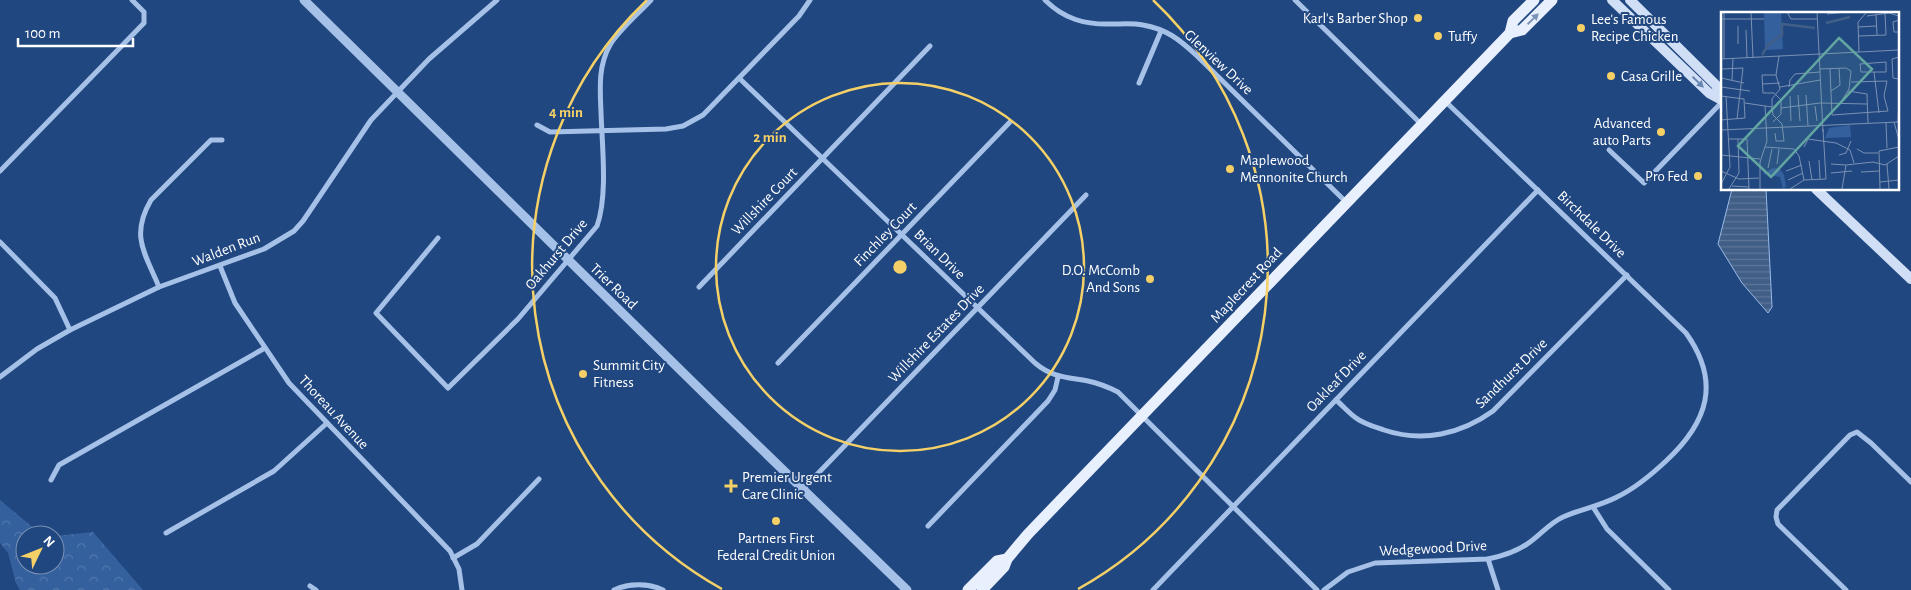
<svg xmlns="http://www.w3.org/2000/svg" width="1911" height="590" font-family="'Alegreya Sans',sans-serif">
  <defs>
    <pattern id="park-crowns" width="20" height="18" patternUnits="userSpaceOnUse" patternTransform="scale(1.25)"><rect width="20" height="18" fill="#34609e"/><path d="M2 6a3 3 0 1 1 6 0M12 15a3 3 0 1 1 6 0" fill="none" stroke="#5278ad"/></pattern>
    <pattern id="water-rules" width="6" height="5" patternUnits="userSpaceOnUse" patternTransform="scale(1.25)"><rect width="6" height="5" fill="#415e87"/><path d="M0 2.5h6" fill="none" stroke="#5e7699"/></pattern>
  </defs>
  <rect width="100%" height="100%" fill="#214780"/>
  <!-- park -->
  <polygon fill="url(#park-crowns)" points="0,500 42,535 25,535 25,565 55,565 55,536 93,532 143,590 20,590 16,583 8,553 0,543"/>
  <!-- water -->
  <polygon fill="url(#water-rules)" stroke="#99bce9" points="1732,189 1766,189 1772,307 1768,313 1742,283 1718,244"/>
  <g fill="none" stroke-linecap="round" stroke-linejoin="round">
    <!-- minor -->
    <g stroke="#a6c1e7" stroke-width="5">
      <path d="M1045,0C1064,19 1085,25 1112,24C1122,24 1133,23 1143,25C1166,29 1179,39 1196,55L1346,202"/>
      <polyline points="1295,0 1421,124"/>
      <path d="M739,78L1035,363C1053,378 1066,377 1088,381C1098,383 1108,387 1118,392L1317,590"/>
      <polyline points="1139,83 1161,31"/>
      <polyline points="537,125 550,132 666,129 683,126 703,115 799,16 810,0"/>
      <polyline points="1609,150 1644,183 1722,102"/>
      <polyline points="0,171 144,23 144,12 132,0"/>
      <path d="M438,238L376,313L448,388L518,319L597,226C608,195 602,146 601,112C600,89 598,66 610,45C618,31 640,12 651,0"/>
      <polyline points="0,242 55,298 70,330"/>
      <polyline points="220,266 235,303 289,383 450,551 459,569 462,590"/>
      <path d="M159,287C145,253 130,236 151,200L211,140H222"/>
      <polyline points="699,287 930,46"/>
      <polyline points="778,363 1010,122"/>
      <polyline points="0,377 37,349 70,330 159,287 264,249 294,231 303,221 371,120 429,59 497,0"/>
      <path d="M1336,400C1343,406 1349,413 1356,418C1364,424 1375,427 1384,430C1423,443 1461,434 1493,411L1627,275"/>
      <polyline points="51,480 59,465 265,348"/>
      <polyline points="803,489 1086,195"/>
      <polyline points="1593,507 1607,529 1669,590"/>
      <polyline points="928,526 1048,401 1055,390 1058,377"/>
      <polyline points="166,533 274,471 327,423"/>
      <polyline points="453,558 477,544 539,479"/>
      <polyline points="1488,559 1498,590"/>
      <polyline points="310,586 316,590"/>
      <path d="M614,590C629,583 648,583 663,590"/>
      <polyline points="1153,590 1538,190"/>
      <path d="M1324,590L1348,572L1375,563L1488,559C1503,556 1517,552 1530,542C1541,534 1550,523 1563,517C1581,509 1600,506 1617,497C1636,488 1651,475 1666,461C1708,422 1721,382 1686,333L1445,101"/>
      <polyline points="1846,590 1778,524 1776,517 1777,510 1850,435 1857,432 1871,443 1911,482"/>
    </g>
    <!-- tertiary -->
    <polyline stroke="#a6c1e7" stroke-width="9" points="304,0 719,408 907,590"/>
    <!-- secondary -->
    <g stroke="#d0dff6" stroke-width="10">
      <polyline points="1612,0 1709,93 1722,100"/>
      <polyline points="1630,0 1716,85 1722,99"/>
      <polyline points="1816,189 1911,279"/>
    </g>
    <!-- primary -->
    <g stroke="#e8effd" stroke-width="11">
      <polyline points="1510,33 1513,21 1534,0"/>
      <polyline points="968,590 997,561 1007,559"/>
      <polyline points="982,590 1004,567 1007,559 1028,534 1510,33 1522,30 1552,0"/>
    </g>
  </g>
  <!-- one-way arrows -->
  <defs><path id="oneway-solid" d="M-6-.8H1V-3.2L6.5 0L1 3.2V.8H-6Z" transform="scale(1.25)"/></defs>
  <use fill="#7b93b8" href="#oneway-solid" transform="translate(1533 19) rotate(-44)"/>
  <use fill="#6784af" href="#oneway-solid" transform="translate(1698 82) rotate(44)"/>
  <!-- distance rings -->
  <g fill="none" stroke="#f4d067" stroke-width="2.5">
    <circle cx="900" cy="267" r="184"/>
    <path d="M722 589A368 368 0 0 1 647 0M1153 0A368 368 0 0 1 1078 589"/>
  </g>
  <!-- markers -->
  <g fill="#f4d067" stroke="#214780" stroke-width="2">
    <circle cx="1418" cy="18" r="5"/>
    <circle cx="1581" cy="28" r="5"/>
    <circle cx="1438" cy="36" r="5"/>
    <circle cx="1611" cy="76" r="5"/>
    <circle cx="1661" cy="132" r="5"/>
    <circle cx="1230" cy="169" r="5"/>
    <circle cx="1698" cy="176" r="5"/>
    <circle cx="1150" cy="279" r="5"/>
    <circle cx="583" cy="374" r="5"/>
    <path d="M728.5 478.5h5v5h5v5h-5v5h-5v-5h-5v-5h5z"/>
    <circle cx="776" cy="521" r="5"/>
  </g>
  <g text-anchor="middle" stroke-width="4" stroke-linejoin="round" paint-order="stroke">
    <!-- poi labels -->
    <g font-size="15" fill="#fff" stroke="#214780" text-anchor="start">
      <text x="1408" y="23" text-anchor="end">Karl's Barber Shop</text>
      <text x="1591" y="24">Lee's Famous<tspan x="1591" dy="17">Recipe Chicken</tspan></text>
      <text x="1448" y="41">Tuffy</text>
      <text x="1621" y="81">Casa Grille</text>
      <text x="1651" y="128" text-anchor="end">Advanced<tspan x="1651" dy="17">auto Parts</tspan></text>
      <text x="1240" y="165">Maplewood<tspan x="1240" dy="17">Mennonite Church</tspan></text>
      <text x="1688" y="181" text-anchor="end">Pro Fed</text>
      <text x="1140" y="275" text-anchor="end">D.O. McComb<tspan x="1140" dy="17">And Sons</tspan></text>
      <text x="593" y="370">Summit City<tspan x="593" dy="17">Fitness</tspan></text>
      <text x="742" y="482">Premier Urgent<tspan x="742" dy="17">Care Clinic</tspan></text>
      <text x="776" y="543" text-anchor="middle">Partners First<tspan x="776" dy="17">Federal Credit Union</tspan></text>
    </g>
    <!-- street labels -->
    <g font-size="15" fill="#fff" stroke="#214780">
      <text transform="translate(1219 62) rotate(43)" y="5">Glenview Drive</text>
      <text transform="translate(764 201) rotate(-46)" y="5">Willshire Court</text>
      <text transform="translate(1592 224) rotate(44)" y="5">Birchdale Drive</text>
      <text transform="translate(885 234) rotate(-46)" y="5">Finchley Court</text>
      <text transform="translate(226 249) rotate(-21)" y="5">Walden Run</text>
      <text transform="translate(556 254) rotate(-50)" y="5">Oakhurst Drive</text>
      <text transform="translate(940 254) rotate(44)" y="5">Brian Drive</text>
      <text transform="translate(1246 285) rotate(-47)" y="5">Maplecrest Road</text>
      <text transform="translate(614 286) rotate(44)" y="5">Trier Road</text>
      <text transform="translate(936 333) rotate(-46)" y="5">Willshire Estates Drive</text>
      <text transform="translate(1511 373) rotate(-44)" y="5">Sandhurst Drive</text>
      <text transform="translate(1336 381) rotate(-46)" y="5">Oakleaf Drive</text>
      <text transform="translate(334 412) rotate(47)" y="5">Thoreau Avenue</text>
      <text transform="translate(1433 548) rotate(-3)" y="5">Wedgewood Drive</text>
    </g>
  </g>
  <!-- overview -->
  <g transform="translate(1721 12)">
    <rect width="178" height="178" fill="#214780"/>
    <path d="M43,0H60L62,37L44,38Z" fill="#34609e"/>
    <path d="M52,156L59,157L63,163L65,174L62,177L59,165L42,162Z" fill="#34609e"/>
    <path d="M129,113L130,125L104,126L108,116Z" fill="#34609e"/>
    <path fill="none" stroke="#415e87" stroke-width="2.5" d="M105,11L129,5M41,43L47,33L61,23V12L94,16"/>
    <path fill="none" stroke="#7a91b3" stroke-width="1" d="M3,0V47M30,0L32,46M66,0L70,7H96M96,0L102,120M106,2L126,0M155,3L156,23M146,4L168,1L178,4M0,7H43M178,8L172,10L173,20H178M137,15L155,14M25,18L26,46M138,24L165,23L164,1M17,32V14M138,40L137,10L146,0M178,45L171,47L172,66L178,67M0,47L178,38M165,50V60H140L139,52ZM0,57L22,56L16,107M99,57L125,56L130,59L128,77L120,90M109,57L111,103L167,99L163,84L166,69L130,70M153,60L158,101M0,66L23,71M11,68L12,47M42,72L59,71M0,75L29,79M59,75L99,68M68,75L69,68L74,62L99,60M110,79L119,73L118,56M127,79L146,82L147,111M77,83L79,109M85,83L87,114M0,84L23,87L24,106L0,108M69,84L70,109M24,91L51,95M94,94L96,109M60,96L99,91L146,92M52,110L60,102V88L53,81H42L41,63H55M173,110L178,128M165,111L166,136M102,117L105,167M0,118L177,110L178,83M54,121L55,129H63L61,112L52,103L51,95V87L59,77L55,63L58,44M8,127H26L28,177M44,135L73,137M83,135L87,127L115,131L129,138L133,151M73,137L78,144L83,168M136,137L143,141H157M0,143L39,147M118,143L125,141L130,129M98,148L99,167M88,149L91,168M56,152L58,137M110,152L125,153M166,152L168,177M125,153L152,150L164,153L178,144M47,156L51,137M0,159L18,167L38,166M65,159L81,153M140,160L158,159M110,161L131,159M67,168L82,161M159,170L178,168M0,172L9,155L5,84M11,174L28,175M8,177L18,161L17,127M39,177V150L46,129L44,94M69,177L83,168L105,167M121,177L125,153M159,177L158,139L178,135"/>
    <path fill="#63a6a1" fill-opacity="0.15" stroke="#63a6a1" stroke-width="2.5" d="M118,26L151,57L50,165L17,134Z"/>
    <rect width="178" height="178" fill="none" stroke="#fff" stroke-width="2.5"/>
  </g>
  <circle cx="900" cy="267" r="8" fill="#f4d067" stroke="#214780" stroke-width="2.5"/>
  <g font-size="15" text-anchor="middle" font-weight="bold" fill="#f4d067" stroke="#214780" stroke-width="4" stroke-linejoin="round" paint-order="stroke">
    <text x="566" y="117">4 min</text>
    <text x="770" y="142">2 min</text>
  </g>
  <!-- north arrow -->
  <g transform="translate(40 550) rotate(47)"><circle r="24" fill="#214780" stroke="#7a91b3"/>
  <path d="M0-4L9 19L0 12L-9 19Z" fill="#f4d067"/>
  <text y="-8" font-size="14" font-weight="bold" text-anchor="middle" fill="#ffffff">N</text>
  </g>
  <!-- scale -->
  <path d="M18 38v8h115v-8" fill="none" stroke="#ffffff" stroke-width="2.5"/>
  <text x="25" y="38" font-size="15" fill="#ffffff" stroke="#214780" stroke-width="4" paint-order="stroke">100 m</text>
</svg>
